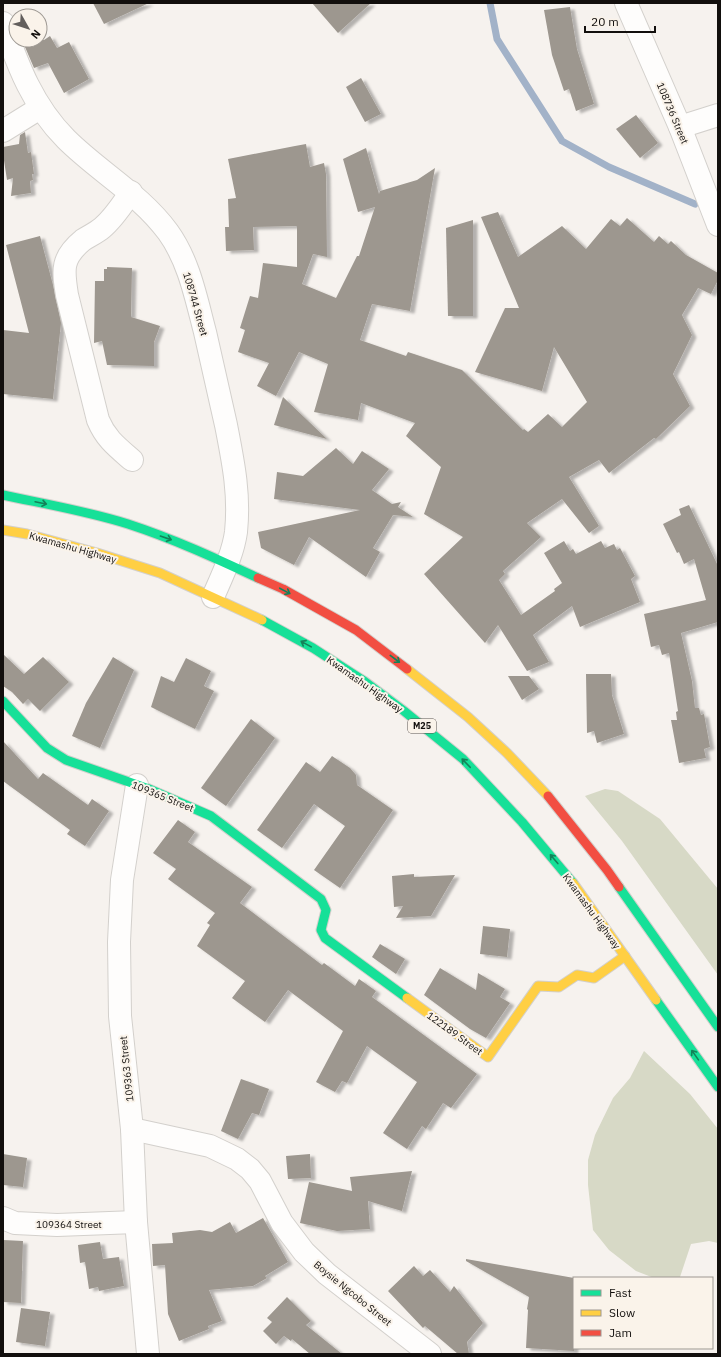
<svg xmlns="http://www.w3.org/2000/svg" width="721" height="1357" font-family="'IBM Plex Sans',sans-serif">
  <defs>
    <filter id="shadow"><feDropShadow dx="4.5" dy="2.5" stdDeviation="1" flood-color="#0004"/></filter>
  </defs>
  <rect width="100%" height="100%" fill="#f6f2ee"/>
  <!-- green -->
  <g fill="#d7d9c6">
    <polygon points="605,789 618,791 660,819 718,889 718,975 622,841 585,796"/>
    <polygon points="644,1051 690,1094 718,1129 718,1243 709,1241 691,1244 680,1277 679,1278 654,1278 636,1271 609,1250 593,1230 588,1185 588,1160 595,1135 613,1098 630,1078"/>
  </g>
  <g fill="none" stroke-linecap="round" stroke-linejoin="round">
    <!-- stream -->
    <polyline stroke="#a2b2c8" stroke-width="7" points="490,3 497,39 562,141 609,167 695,204"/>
  </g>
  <!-- building -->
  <g fill="#9d978f" filter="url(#shadow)">
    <polygon points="93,3 149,3 104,24"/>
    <polygon points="312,3 371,3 338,33"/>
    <polygon points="570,7 577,49 594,104 576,111 569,89 564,91 552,55 544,10"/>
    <polygon points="50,36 57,48 69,42 89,79 64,93 48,63 34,68 22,40 44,40"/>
    <polygon points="361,78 381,114 365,122 346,87"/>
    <polygon points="636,115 658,143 640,158 616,129"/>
    <polygon points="25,132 28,153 31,152 34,174 32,174 33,180 30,181 31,193 11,196 13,178 7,180 3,154 3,147 19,144 20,135"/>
    <polygon points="306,144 310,167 324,163 326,174 327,257 313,254 302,284 336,298 357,256 359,256 375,207 358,212 343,159 366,148 379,194 380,191 417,180 435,168 410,311 372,304 360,340 406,356 408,352 462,370 523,430 524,429 528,432 548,414 562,427 587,402 554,347 542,391 475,372 505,308 519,308 481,217 498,212 518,257 562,226 586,249 611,219 620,226 627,218 654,242 659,236 668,244 671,241 686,255 718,273 718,280 711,294 698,288 682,315 692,335 673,374 690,406 656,439 654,438 609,473 599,460 569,477 599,526 589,533 562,499 527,523 541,537 503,571 505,574 499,580 521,615 555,591 554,589 562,583 544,553 564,541 570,551 573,549 576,554 601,541 605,548 614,544 617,550 620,548 635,576 631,579 640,602 580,627 572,606 533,635 549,662 527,671 498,625 485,643 424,574 463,537 424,514 441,467 406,436 415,423 361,403 358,420 314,412 328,364 299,352 276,396 257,386 269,363 238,352 245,330 240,328 250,296 258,298 263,263 297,267 297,226 253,227 254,250 226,251 225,227 229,227 228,199 236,198 228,159 295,146"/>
    <polygon points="473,220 473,316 448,316 446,228"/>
    <polygon points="40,236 53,285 61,323 53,399 3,394 3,330 29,333 6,245"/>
    <polygon points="107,267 132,268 131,317 160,326 154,342 154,366 107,365 102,341 94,343 95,281 104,281 104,269 107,269"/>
    <polygon points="283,397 327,439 274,425"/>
    <polygon points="336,448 353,464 362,451 389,469 372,490 392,504 401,502 398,507 413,517 393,515 373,548 380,552 366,577 309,537 294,565 261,548 258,532 360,510 274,499 277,472 303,476"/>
    <polygon points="689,505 718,566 718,622 681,633 692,681 695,708 699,708 701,715 704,714 710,747 704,749 706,758 679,763 671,720 677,720 676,712 678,711 669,653 662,655 659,645 651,647 644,614 706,600 694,559 684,564 679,552 677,553 663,524 681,515 679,509"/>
    <polygon points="3,654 24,674 43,657 69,682 40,711 28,699 23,704 12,692 3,686"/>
    <polygon points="113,657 134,670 100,748 72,736 86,703"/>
    <polygon points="186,658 211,671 204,686 214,691 195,729 151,707 161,676 174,682"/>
    <polygon points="586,674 611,674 612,695 624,734 597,743 594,731 587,733"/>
    <polygon points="508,676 529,676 539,689 522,700"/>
    <polygon points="251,719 275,738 226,806 201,788"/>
    <polygon points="3,741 38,779 43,773 88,805 92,799 109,811 85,846 67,834 70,830 3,781"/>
    <polygon points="332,756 350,768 356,775 357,785 393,810 340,888 314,870 345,826 314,804 282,848 257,830 306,762 320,772"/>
    <polygon points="178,820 195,832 188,842 252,887 240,903 322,965 324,963 355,986 359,979 376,991 372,997 477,1074 451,1108 443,1103 426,1129 422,1126 407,1149 383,1133 417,1082 367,1046 347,1083 342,1081 335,1092 316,1082 343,1031 288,990 265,1022 232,998 245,981 197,946 210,925 207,923 215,913 168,879 176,869 153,853"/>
    <polygon points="414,874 414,877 455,875 431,916 396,918 403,906 394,907 392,876"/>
    <polygon points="483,926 510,929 507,957 480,954"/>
    <polygon points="380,944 405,959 396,974 372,957"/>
    <polygon points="440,968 476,990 478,973 505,989 500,997 510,1003 486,1038 470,1029 424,995"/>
    <polygon points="241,1079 269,1089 259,1115 252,1113 238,1139 221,1131"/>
    <polygon points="3,1154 27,1158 23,1187 3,1185"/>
    <polygon points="310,1154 311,1178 288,1179 286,1156"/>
    <polygon points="412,1171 402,1211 368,1201 370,1229 337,1231 300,1223 309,1182 352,1191 350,1177"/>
    <polygon points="263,1218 288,1262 265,1276 267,1278 253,1286 209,1290 222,1321 208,1326 209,1329 179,1341 168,1314 165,1265 153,1266 152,1244 173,1243 172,1233 200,1230 212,1232 230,1222 236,1233"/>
    <polygon points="3,1240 23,1241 21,1303 3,1302"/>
    <polygon points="100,1242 103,1259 119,1257 124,1286 99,1291 98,1287 89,1289 85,1262 80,1263 78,1245"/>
    <polygon points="466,1259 574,1278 574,1351 526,1348 528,1310 527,1309 529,1297 466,1261"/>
    <polygon points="414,1266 423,1276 430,1270 450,1292 454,1286 483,1323 467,1342 469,1354 458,1354 425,1326 423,1328 388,1291"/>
    <polygon points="287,1297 311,1321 306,1325 342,1354 310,1354 292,1339 291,1341 284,1336 276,1344 263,1331 272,1322 267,1318"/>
    <polygon points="21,1308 50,1312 45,1346 16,1342"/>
  </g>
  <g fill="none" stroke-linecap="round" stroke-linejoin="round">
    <defs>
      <g id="street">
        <polyline points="626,3 680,127 718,225"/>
        <path d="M3,23C18,66 33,106 66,139C99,172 140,194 168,232C189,261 196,298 205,332C212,363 219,394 226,425C233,461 240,494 236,532C233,554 222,576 213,597"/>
        <polyline points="680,127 718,115"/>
        <polyline points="3,131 40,108"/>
        <path d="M131,192C122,205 114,218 102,228C96,233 89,236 83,240C61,258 63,270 67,295L98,420C106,439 117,447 132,460"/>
        <polyline points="137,785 122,880 119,942 120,1016 132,1129 136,1222 148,1354"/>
        <polyline points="132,1129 210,1146 237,1159 250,1169 260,1181 282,1223 304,1252 327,1274 430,1354"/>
        <polyline points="3,1218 15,1223 57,1225 136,1222"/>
      </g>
      <g id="fast">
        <path d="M3,495C45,504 87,511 128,524C174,539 215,558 258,578"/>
        <polyline points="262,620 313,648 364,681 404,711 463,759 522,822 573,883"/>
        <polyline points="3,701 47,748 66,760 149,789 211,816 321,899 326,910 321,930 325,938 407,998"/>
        <polyline points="619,887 718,1027"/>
        <polyline points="656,1000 718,1087"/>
      </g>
      <g id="slow">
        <polyline points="3,530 27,534 97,553 160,573 262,620"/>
        <polyline points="407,669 468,717 507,753 548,796"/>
        <polyline points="573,883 656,1000"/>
        <polyline points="407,998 488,1057 538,986 559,987 577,975 594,978 625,956"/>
      </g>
      <g id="jam">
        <polyline points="258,578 283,589 356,630 407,669"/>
        <polyline points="548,796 607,870 619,887"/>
      </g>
    </defs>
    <!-- street casing -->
    <use href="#street" stroke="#d3d0cc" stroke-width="24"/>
    <!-- fast casing -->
    <use href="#fast" stroke="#d3d0cc" stroke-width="11"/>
    <!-- slow casing -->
    <use href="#slow" stroke="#d3d0cc" stroke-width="11"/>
    <!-- jam casing -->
    <use href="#jam" stroke="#d3d0cc" stroke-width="11"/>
    <!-- street -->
    <use href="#street" stroke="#fefdfc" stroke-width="22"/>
    <!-- fast -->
    <use href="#fast" stroke="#16e098" stroke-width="9"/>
    <!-- slow -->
    <use href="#slow" stroke="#ffcf43" stroke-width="9"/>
    <!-- jam -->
    <use href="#jam" stroke="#f24e42" stroke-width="9"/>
  </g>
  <!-- one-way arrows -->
  <defs><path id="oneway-shaft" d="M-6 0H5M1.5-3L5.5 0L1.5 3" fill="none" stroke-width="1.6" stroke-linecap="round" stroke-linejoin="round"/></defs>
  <g stroke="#148259">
    <use href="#oneway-shaft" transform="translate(41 503) rotate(12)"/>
    <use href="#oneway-shaft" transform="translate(166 538) rotate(19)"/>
    <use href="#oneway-shaft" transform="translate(285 591) rotate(28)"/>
    <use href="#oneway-shaft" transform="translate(306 644) rotate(-151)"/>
    <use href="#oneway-shaft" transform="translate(395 659) rotate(37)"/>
    <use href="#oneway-shaft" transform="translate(466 763) rotate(-134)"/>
    <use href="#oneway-shaft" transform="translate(554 859) rotate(-130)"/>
    <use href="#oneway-shaft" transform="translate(695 1055) rotate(-125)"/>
  </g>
  <g text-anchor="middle" stroke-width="4" stroke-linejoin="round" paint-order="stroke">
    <!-- shield labels -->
    <rect fill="#faf3ea" stroke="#58534f" stroke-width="1" x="408" y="719" width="28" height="14" rx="3"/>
    <g font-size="9" font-weight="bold" fill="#120f0d">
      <text x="422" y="729">M25</text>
    </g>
    <!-- street labels -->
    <g font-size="10" fill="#120f0d" stroke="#faf3ea">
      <text transform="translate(673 113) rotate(67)" y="4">108736 Street</text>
      <text transform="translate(196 304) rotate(74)" y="4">108744 Street</text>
      <text transform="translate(73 547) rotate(16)" y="4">Kwamashu Highway</text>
      <text transform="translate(365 684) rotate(35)" y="4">Kwamashu Highway</text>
      <text transform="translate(163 796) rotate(22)" y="4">109365 Street</text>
      <text transform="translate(592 911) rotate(54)" y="4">Kwamashu Highway</text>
      <text transform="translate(455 1033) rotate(36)" y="4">122189 Street</text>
      <text transform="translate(126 1069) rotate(-96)" y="4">109363 Street</text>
      <text x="69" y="1228">109364 Street</text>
      <text transform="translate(353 1293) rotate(39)" y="4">Boysie Ngcobo Street</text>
    </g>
  </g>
  <!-- border -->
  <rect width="721" height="1357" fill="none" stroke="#120f0d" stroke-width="8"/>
  <!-- legend -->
  <rect x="573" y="1277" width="140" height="72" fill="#faf3ea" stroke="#9d9892"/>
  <rect x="581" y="1290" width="20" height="6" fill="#16e098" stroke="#9d9892"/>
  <text x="609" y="1297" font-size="12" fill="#120f0d">Fast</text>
  <rect x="581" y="1310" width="20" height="6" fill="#ffcf43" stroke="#9d9892"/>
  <text x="609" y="1317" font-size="12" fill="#120f0d">Slow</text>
  <rect x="581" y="1330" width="20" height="6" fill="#f24e42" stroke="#9d9892"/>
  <text x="609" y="1337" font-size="12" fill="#120f0d">Jam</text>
  <!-- north arrow -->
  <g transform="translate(28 28) rotate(129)"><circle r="19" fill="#faf3ea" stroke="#9d9892"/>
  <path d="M0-3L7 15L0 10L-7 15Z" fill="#625e5c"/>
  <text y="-6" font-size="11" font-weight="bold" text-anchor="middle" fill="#120f0d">N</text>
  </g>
  <!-- scale -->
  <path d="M585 26v6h70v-6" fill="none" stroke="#120f0d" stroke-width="2"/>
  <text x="591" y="26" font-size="12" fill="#120f0d" stroke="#faf3ea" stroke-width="3" paint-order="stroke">20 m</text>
</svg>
